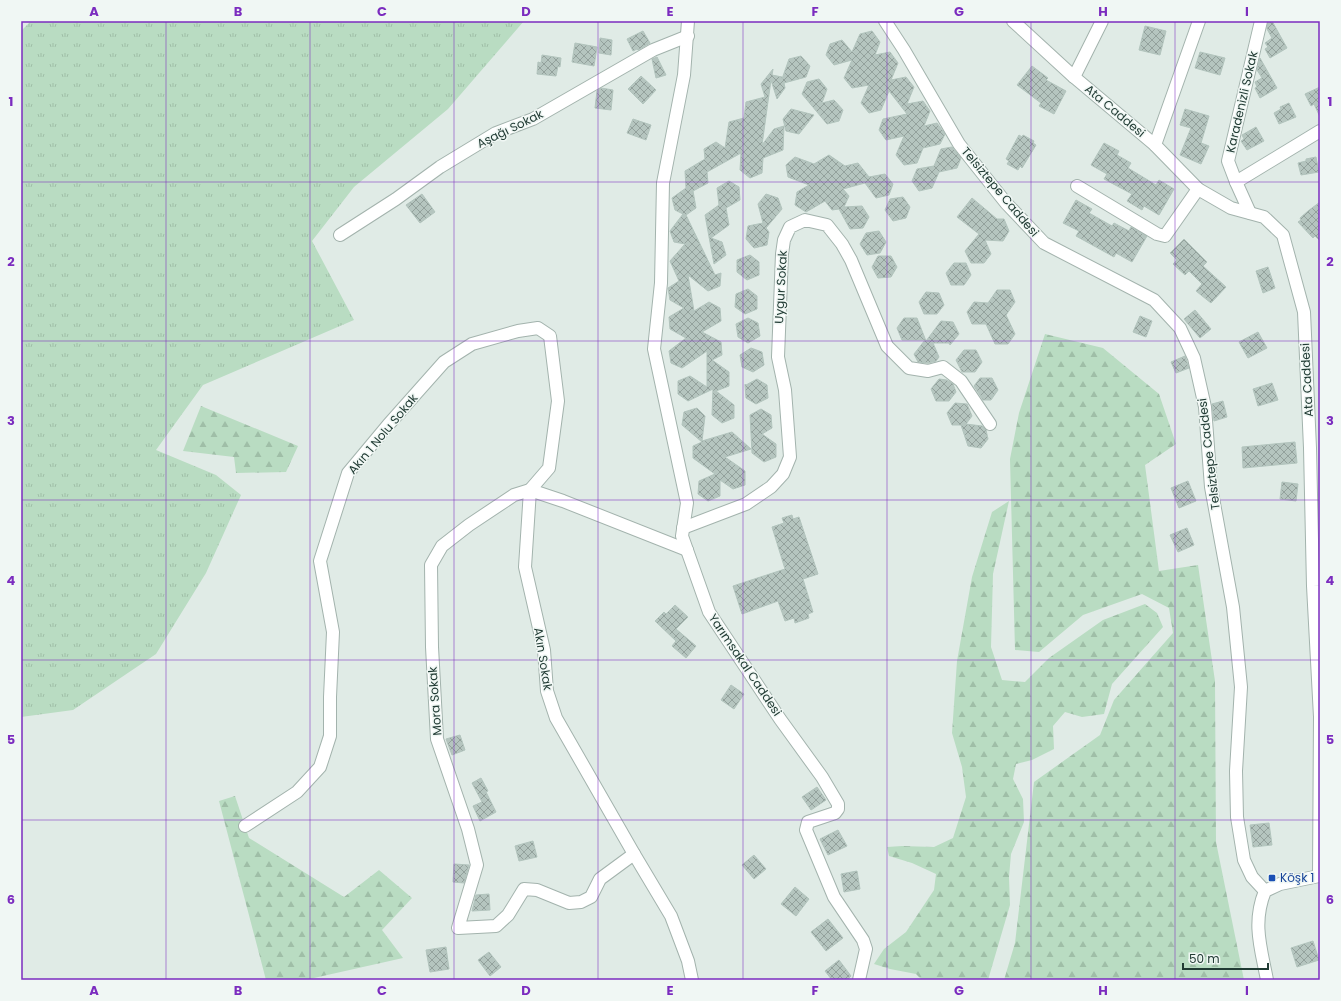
<svg xmlns="http://www.w3.org/2000/svg" width="1341" height="1001" font-family="Poppins,sans-serif">
  <defs>
    <pattern id="grass-tufts" width="24" height="20" patternUnits="userSpaceOnUse"><rect width="24" height="20" fill="#b9dcc2"/><path d="M3 7l-1-3M5 7V3M7 7l1-3M15 17l-1-3M17 17v-4M19 17l1-3" fill="none" stroke="#9fbea7"/></pattern>
    <pattern id="forest-firs" width="22" height="20" patternUnits="userSpaceOnUse"><rect width="22" height="20" fill="#b9dcc2"/><path d="M5 1l3.5 6h-7zM16 11l3.5 6h-7z" fill="#9fbea7"/></pattern>
    <pattern id="building-cross-hatch" width="8" height="8" patternUnits="userSpaceOnUse"><rect width="8" height="8" fill="#b5c5bf"/><path d="M0 0l8 8M0 8l8-8" fill="none" stroke="#93a19c"/></pattern>
  </defs>
  <rect width="100%" height="100%" fill="#e0ebe6"/>
  <!-- grass -->
  <polygon fill="url(#grass-tufts)" points="31,21 524,21 448,109 354,187 312,241 354,320 203,385 156,450 216,475 241,495 206,573 156,654 73,710 21,717 21,31"/>
  <!-- forest -->
  <g fill="url(#forest-firs)">
    <polygon points="1045,334 1103,348 1159,394 1176,444 1145,465 1159,571 1198,565 1215,681 1216,842 1244,980 1004,980 1015,943 1034,782 1100,735 1114,700 1173,633 1169,608 1142,594 1083,615 1039,652 1015,650 1010,459 1019,413"/>
    <polygon points="201,406 298,446 286,472 236,473 234,457 183,451"/>
    <polygon points="1009,501 993,574 991,647 1002,680 1025,682 1049,658 1103,620 1145,604 1157,613 1163,627 1112,684 1104,714 1082,717 1065,712 1053,726 1054,749 1032,760 1016,764 1013,779 1023,799 1024,822 1011,854 1009,877 1010,905 988,980 922,980 916,974 890,969 874,964 884,949 906,932 934,890 936,874 912,863 889,856 887,847 902,846 934,847 953,838 966,797 962,767 952,733 957,661 972,577 992,512"/>
    <polygon points="235,796 249,838 344,897 379,870 412,898 382,930 403,958 305,980 266,980 219,801"/>
  </g>
  <!-- building -->
  <g fill="url(#building-cross-hatch)" stroke="#b2c4bd">
    <polygon points="1268,21 1272,21 1287,48 1270,58 1265,49 1268,47 1265,43 1272,38 1267,29"/>
    <polygon points="1145,26 1166,31 1160,55 1139,50"/>
    <polygon points="643,31 650,43 638,50 637,49 633,51 627,39"/>
    <polygon points="872,31 880,42 875,55 890,52 898,63 891,80 906,77 914,87 907,104 923,101 930,111 924,126 937,123 945,134 940,144 923,148 917,163 904,165 896,155 904,136 886,140 879,130 883,119 907,114 889,91 881,110 869,113 861,103 869,85 852,88 844,78 852,60 834,65 826,55 830,44 842,40 852,52 860,34"/>
    <polygon points="600,38 612,40 611,55 599,53"/>
    <polygon points="575,43 597,47 594,66 572,62"/>
    <polygon points="1200,52 1225,58 1220,75 1195,68"/>
    <polygon points="542,55 561,58 560,67 558,66 556,76 537,74 538,62 541,63"/>
    <polygon points="801,56 810,66 806,77 784,83 785,88 777,99 771,80 762,145 774,129 784,126 783,150 763,158 762,173 750,178 740,170 741,153 707,172 708,183 693,191 696,208 686,215 715,275 721,273 720,286 708,291 688,275 694,311 709,302 720,308 721,321 702,332 721,342 722,355 712,360 729,372 729,386 716,391 734,405 734,418 722,423 712,415 713,389 688,401 678,394 678,381 690,376 707,387 707,351 682,368 671,363 669,351 686,338 670,329 669,317 684,308 670,300 668,288 679,281 670,261 685,244 674,242 670,231 683,214 675,210 672,198 686,188 685,171 705,159 704,149 716,142 725,148 729,122 744,118 746,102 765,97 761,84 773,69 772,75 782,77 782,79 789,59"/>
    <polygon points="657,57 666,75 656,78 652,59"/>
    <polygon points="1260,58 1277,88 1260,98 1255,88 1257,87 1255,82 1262,78 1257,70"/>
    <polygon points="1032,66 1048,78 1046,80 1066,91 1054,114 1039,106 1041,103 1017,85"/>
    <polygon points="641,76 656,90 643,104 628,89"/>
    <polygon points="819,79 827,89 822,103 834,100 843,110 839,121 827,124 802,94 807,82"/>
    <polygon points="1320,87 1320,117 1314,104 1311,106 1305,94"/>
    <polygon points="601,88 613,90 611,110 595,108 597,91"/>
    <polygon points="1289,103 1296,117 1279,124 1274,113 1281,109 1280,107"/>
    <polygon points="791,109 814,115 799,134 786,131 783,119"/>
    <polygon points="1185,109 1209,116 1201,143 1209,146 1201,164 1180,155 1191,128 1180,125"/>
    <polygon points="633,119 651,125 646,140 627,133"/>
    <polygon points="1256,127 1264,141 1247,150 1241,141 1244,139 1242,135"/>
    <polygon points="1019,135 1022,137 1023,135 1034,141 1033,143 1036,145 1022,168 1020,166 1018,170 1007,164 1009,161 1006,159"/>
    <polygon points="1104,143 1119,151 1117,155 1131,163 1128,168 1156,185 1159,180 1174,189 1159,215 1144,206 1142,210 1127,201 1132,194 1104,179 1107,174 1091,165"/>
    <polygon points="952,147 961,158 957,168 939,172 932,188 919,191 912,181 917,169 934,166 941,149"/>
    <polygon points="829,155 845,166 858,163 869,177 885,174 893,184 889,195 876,198 865,183 843,189 849,196 844,207 862,206 869,217 863,228 850,229 839,209 832,210 825,201 806,212 795,205 797,192 809,185 788,177 786,165 795,157 814,164"/>
    <polygon points="1316,157 1319,172 1301,175 1298,163 1306,161 1306,159"/>
    <polygon points="729,181 739,187 740,200 726,208 729,225 711,238 722,242 726,255 714,264 705,215 719,205 717,188"/>
    <polygon points="422,194 435,212 420,223 406,205"/>
    <polygon points="766,194 778,198 782,209 766,228 769,232 767,245 754,248 746,239 748,226 763,223 758,204"/>
    <polygon points="903,197 910,207 906,218 893,221 885,210 890,199"/>
    <polygon points="972,198 997,219 1004,219 1009,231 1003,241 985,240 991,254 984,263 971,263 965,251 979,234 957,217"/>
    <polygon points="1076,200 1092,209 1089,213 1112,226 1114,223 1129,231 1131,227 1147,236 1132,262 1116,253 1114,257 1076,236 1079,231 1063,223"/>
    <polygon points="1320,202 1320,241 1315,236 1313,238 1298,222 1301,220 1300,218 1308,211"/>
    <polygon points="879,231 886,242 880,253 867,255 860,244 866,233"/>
    <polygon points="1184,239 1207,262 1203,266 1226,287 1211,303 1196,291 1202,284 1189,271 1185,275 1173,264 1177,260 1170,253"/>
    <polygon points="750,255 759,262 759,275 747,280 737,272 737,260"/>
    <polygon points="878,256 891,256 897,267 891,277 878,278 872,267"/>
    <polygon points="954,263 966,263 971,275 964,285 951,285 946,273"/>
    <polygon points="1268,267 1275,288 1263,293 1256,271"/>
    <polygon points="748,289 757,296 757,309 745,314 735,307 736,294"/>
    <polygon points="997,290 1010,290 1015,302 1006,315 1015,334 1008,344 995,344 986,324 972,324 967,312 974,302 988,303"/>
    <polygon points="926,292 939,293 944,305 937,314 924,314 919,302"/>
    <polygon points="1195,310 1211,329 1200,338 1184,319"/>
    <polygon points="1140,316 1152,321 1146,337 1133,332"/>
    <polygon points="748,318 758,323 760,336 748,343 738,337 736,324"/>
    <polygon points="904,318 917,318 926,341 941,321 953,322 959,334 950,345 949,343 933,343 939,357 936,361 928,363 918,362 914,354 925,340 902,340 897,328"/>
    <polygon points="1258,332 1267,348 1248,358 1239,342"/>
    <polygon points="751,348 762,352 764,365 753,372 742,367 740,355"/>
    <polygon points="964,350 976,350 982,362 975,372 962,372 956,360"/>
    <polygon points="1185,356 1189,368 1176,373 1171,362"/>
    <polygon points="980,378 992,378 998,390 991,400 983,400 974,386"/>
    <polygon points="757,379 767,385 768,398 756,404 746,398 745,386 745,384 746,385"/>
    <polygon points="939,379 947,380 953,384 956,392 949,401 936,401 931,389"/>
    <polygon points="1272,383 1278,400 1258,406 1253,389"/>
    <polygon points="1223,401 1227,417 1214,421 1212,404"/>
    <polygon points="955,403 967,404 972,416 966,424 982,426 986,430 988,439 981,448 968,446 961,425 952,425 947,413"/>
    <polygon points="697,408 705,416 702,441 732,432 751,449 725,457 745,471 745,485 733,489 720,480 720,496 708,501 698,494 699,481 715,474 693,458 693,446 702,442 682,425 684,412"/>
    <polygon points="761,409 771,415 772,428 762,434 776,444 776,457 764,462 752,453 750,415"/>
    <polygon points="1295,442 1297,463 1243,468 1242,447"/>
    <polygon points="1188,481 1196,501 1179,508 1171,488"/>
    <polygon points="1282,482 1298,484 1296,501 1280,499"/>
    <polygon points="792,515 793,519 799,517 818,574 803,579 813,612 808,614 809,618 795,623 794,618 785,621 778,601 742,614 733,586 785,569 772,527 784,523 782,518"/>
    <polygon points="1187,528 1194,545 1178,552 1170,535"/>
    <polygon points="675,605 688,617 676,629 696,646 686,658 672,646 676,641 655,621 664,612 666,614"/>
    <polygon points="731,685 744,694 734,709 721,700"/>
    <polygon points="460,735 465,750 452,755 446,739"/>
    <polygon points="481,778 488,791 486,792 496,812 480,821 473,806 482,802 472,783"/>
    <polygon points="817,787 826,800 811,810 802,797"/>
    <polygon points="1269,823 1272,845 1253,847 1250,825"/>
    <polygon points="838,830 847,846 828,855 820,839"/>
    <polygon points="533,841 537,857 519,861 515,846"/>
    <polygon points="754,855 766,869 754,879 742,865"/>
    <polygon points="454,864 469,865 464,883 453,882"/>
    <polygon points="857,871 860,889 844,892 841,874"/>
    <polygon points="795,887 809,899 796,916 781,904"/>
    <polygon points="489,894 490,910 472,911 476,895"/>
    <polygon points="828,919 843,938 826,951 811,932"/>
    <polygon points="1313,941 1319,960 1297,967 1291,948"/>
    <polygon points="446,947 449,969 430,972 426,950"/>
    <polygon points="489,952 501,967 490,976 478,960"/>
    <polygon points="839,960 851,976 847,980 832,980 825,971"/>
  </g>
  <g fill="none" stroke-linecap="round" stroke-linejoin="round">
    <defs>
      <g id="minor">
        <polyline points="688,21 684,75 663,183 661,283 654,349 687,503 682,536 709,612 780,719 822,777 838,804 838,809 835,813 808,822 806,830 834,897 863,940 866,949 859,980"/>
        <polyline points="885,21 904,50 959,144 1006,203 1044,243 1154,300 1180,328 1194,358 1205,407 1211,487 1233,607 1241,687 1236,771 1237,817 1244,860 1252,877 1265,891"/>
        <polyline points="1013,21 1074,77 1155,145 1198,189 1231,208 1264,217 1283,235 1304,312 1310,448 1313,586 1320,717 1319,876"/>
        <polyline points="1074,77 1102,21"/>
        <polyline points="1155,145 1199,21"/>
        <polyline points="1236,182 1228,161 1261,21"/>
        <polyline points="1077,186 1157,234 1165,236 1198,189"/>
        <polyline points="1250,213 1236,182 1320,131"/>
        <polyline points="340,235 396,199 440,167 496,133 533,119 653,50 688,36"/>
        <polyline points="683,528 746,504 771,487 783,474 790,457 785,390 778,357 782,254 784,240 790,227 805,220 827,225 842,244 851,260 887,346 909,368 928,371 943,367 961,381 990,424"/>
        <polyline points="245,826 297,792 320,767 330,736 330,697 333,632 320,561 348,473 388,425 444,362 472,344 518,331 538,328 550,336 558,401 549,468 530,490 525,567 544,650 547,691 556,718 634,854 671,916 688,961 692,980"/>
        <polyline points="634,854 600,879 591,897 581,902 569,903 537,890 524,889 508,915 496,926 458,928 477,865 468,829 437,739 432,647 431,565 442,546 469,525 514,495 530,490 563,501 687,550"/>
        <path d="M1267,980C1261,948 1252,923 1265,891L1280,884L1319,876"/>
      </g>
    </defs>
    <!-- minor casing -->
    <use href="#minor" stroke="#a3b3ad" stroke-width="14"/>
    <!-- minor -->
    <use href="#minor" stroke="#fff" stroke-width="12"/>
  </g>
  <!-- grid -->
  <path fill="none" stroke="#7b2cbf" stroke-width="1" stroke-opacity="0.55" d="M166,21V980M310,21V980M454,21V980M598,21V980M743,21V980M887,21V980M1031,21V980M1175,21V980M21,182H1320M21,341H1320M21,500H1320M21,660H1320M21,820H1320"/>
  <!-- markers -->
  <rect fill="#1a4fb4" stroke="#f0f7f4" stroke-width="1.5" x="1268" y="874" width="8" height="8" rx="2"/>
  <g text-anchor="middle" stroke-width="3" stroke-linejoin="round" paint-order="stroke">
    <!-- street labels -->
    <g font-size="12" fill="#213b34" stroke="#f0f7f4">
      <text transform="translate(1242 102) rotate(-77)" y="4">Karadenizli Sokak</text>
      <text transform="translate(1115 111) rotate(40)" y="4">Ata Caddesi</text>
      <text transform="translate(510 129) rotate(-26)" y="4">Aşağı Sokak</text>
      <text transform="translate(1000 192) rotate(50)" y="4">Telsiztepe Caddesi</text>
      <text transform="translate(781 287) rotate(-87)" y="4">Uygur Sokak</text>
      <text transform="translate(1307 380) rotate(-93)" y="4">Ata Caddesi</text>
      <text transform="translate(383 434) rotate(-50)" y="4">Akın 1 Nolu Sokak</text>
      <text transform="translate(1209 454) rotate(-97)" y="4">Telsiztepe Caddesi</text>
      <text transform="translate(543 659) rotate(81)" y="4">Akın Sokak</text>
      <text transform="translate(745 665) rotate(56)" y="4">Yarımsakal Caddesi</text>
      <text transform="translate(435 701) rotate(-94)" y="4">Mora Sokak</text>
    </g>
    <!-- transit labels -->
    <g font-size="12" fill="#164399" stroke="#f0f7f4" text-anchor="start">
      <text x="1280" y="882">Köşk 1</text>
    </g>
  </g>
  <!-- border -->
  <rect width="1341" height="1001" fill="none" stroke="#f0f7f4" stroke-width="44"/>
  <!-- scale -->
  <path d="M1183 963v6h85v-6" fill="none" stroke="#213b34" stroke-width="2"/>
  <text x="1189" y="963" font-size="12" fill="#213b34" stroke="#f0f7f4" stroke-width="3" paint-order="stroke">50 m</text>
  <rect x="22" y="22" width="1297" height="957" fill="none" stroke="#7b2cbf" stroke-width="1.5"/>
  <g font-size="13" text-anchor="middle" font-weight="bold" fill="#7b2cbf">
    <text x="94" y="16">A</text>
    <text x="238" y="16">B</text>
    <text x="382" y="16">C</text>
    <text x="526" y="16">D</text>
    <text x="670" y="16">E</text>
    <text x="815" y="16">F</text>
    <text x="959" y="16">G</text>
    <text x="1103" y="16">H</text>
    <text x="1247" y="16">I</text>
    <text x="11" y="106">1</text>
    <text x="1330" y="106">1</text>
    <text x="11" y="266">2</text>
    <text x="1330" y="266">2</text>
    <text x="11" y="425">3</text>
    <text x="1330" y="425">3</text>
    <text x="11" y="585">4</text>
    <text x="1330" y="585">4</text>
    <text x="11" y="744">5</text>
    <text x="1330" y="744">5</text>
    <text x="11" y="904">6</text>
    <text x="1330" y="904">6</text>
    <text x="94" y="995">A</text>
    <text x="238" y="995">B</text>
    <text x="382" y="995">C</text>
    <text x="526" y="995">D</text>
    <text x="670" y="995">E</text>
    <text x="815" y="995">F</text>
    <text x="959" y="995">G</text>
    <text x="1103" y="995">H</text>
    <text x="1247" y="995">I</text>
  </g>
</svg>
